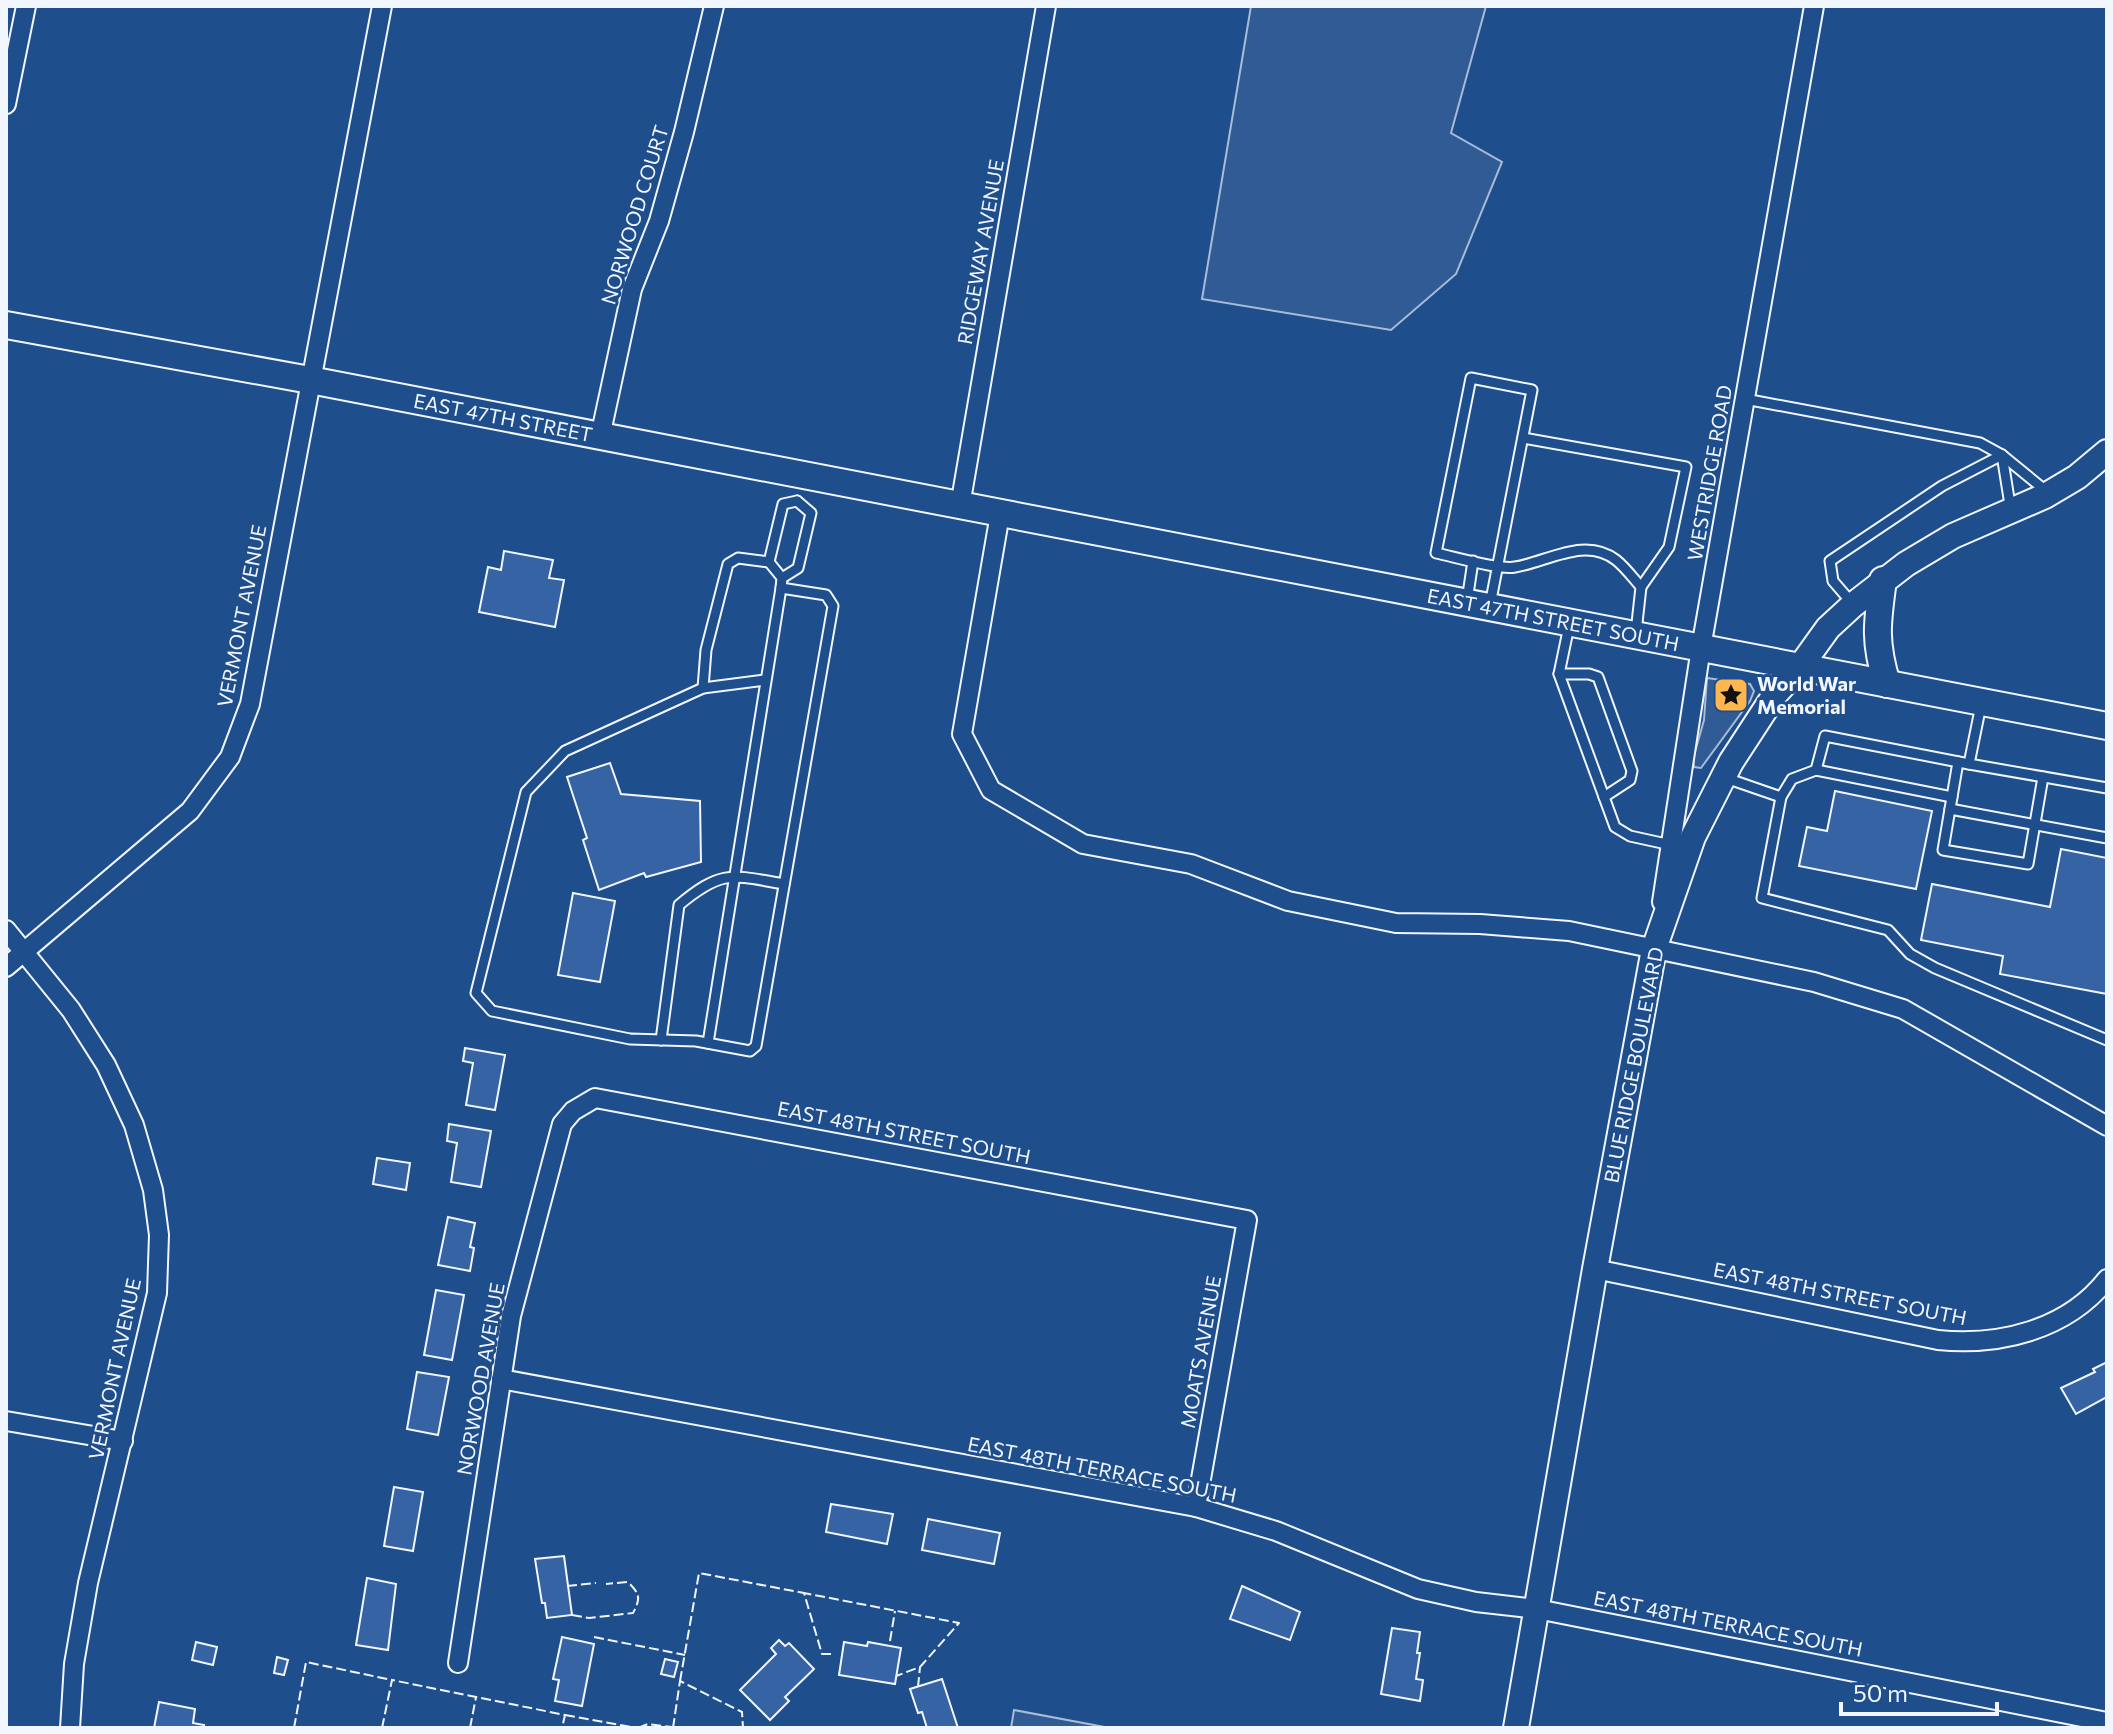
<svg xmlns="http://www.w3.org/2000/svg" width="2113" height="1734" font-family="Commissioner,sans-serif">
  <rect width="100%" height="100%" fill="#1f4e8c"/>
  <!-- built -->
  <g fill="#305b95" stroke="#a8bbd7" stroke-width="2">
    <polygon points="1251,6 1486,6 1451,133 1502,162 1456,274 1391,330 1202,299"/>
    <polygon points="1707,678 1750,684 1754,691 1750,701 1701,768 1694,767 1693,759 1704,720"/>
    <polygon points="1014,1710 1110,1728 1011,1728"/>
  </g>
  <!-- building -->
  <g fill="#3563a3" stroke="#f2f6ff" stroke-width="2">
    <polygon points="504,551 553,560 549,578 564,580 555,627 479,612 488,567 501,570"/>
    <polygon points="610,763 621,794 700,801 701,862 646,877 644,873 599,890 583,840 587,838 567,777"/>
    <polygon points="1835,791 1932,811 1916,889 1799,866 1807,827 1827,831"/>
    <polygon points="2061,849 2107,858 2107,994 2000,974 2003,956 1921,940 1932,884 2050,907"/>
    <polygon points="573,893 615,901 600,982 558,975"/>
    <polygon points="465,1048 505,1055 495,1110 466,1105 473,1063 463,1061"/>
    <polygon points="449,1124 491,1131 481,1187 451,1182 457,1143 447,1141"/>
    <polygon points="377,1158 410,1163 406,1190 373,1184"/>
    <polygon points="448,1217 475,1223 470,1247 474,1248 470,1271 438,1265"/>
    <polygon points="436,1290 464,1295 452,1360 424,1355"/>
    <polygon points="2107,1362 2107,1397 2076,1414 2061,1388 2095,1372 2093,1369"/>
    <polygon points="417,1372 449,1377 438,1435 407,1429"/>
    <polygon points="394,1487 423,1492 413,1551 384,1546"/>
    <polygon points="831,1504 893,1514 887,1544 826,1532"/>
    <polygon points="928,1519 1000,1533 994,1564 922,1550"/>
    <polygon points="564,1556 572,1615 547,1618 545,1603 542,1603 535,1559"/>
    <polygon points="367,1578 396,1584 388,1650 356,1645"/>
    <polygon points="1242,1586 1300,1612 1290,1640 1230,1619"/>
    <polygon points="1392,1628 1420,1632 1417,1653 1420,1653 1416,1679 1423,1680 1420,1701 1381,1694"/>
    <polygon points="562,1637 594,1644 582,1706 555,1701 559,1680 553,1679"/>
    <polygon points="779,1640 785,1646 789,1643 814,1669 785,1697 789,1701 770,1720 740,1690 776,1654 771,1648"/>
    <polygon points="196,1642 217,1647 213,1665 192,1660"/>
    <polygon points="844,1642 867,1646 868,1642 901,1648 895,1684 839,1675"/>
    <polygon points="277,1657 288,1660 284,1675 274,1673"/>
    <polygon points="665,1659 678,1662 674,1677 661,1674"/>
    <polygon points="942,1679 958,1728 927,1728 922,1712 918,1713 910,1689"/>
    <polygon points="159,1702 195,1709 193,1723 204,1725 203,1728 154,1728"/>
  </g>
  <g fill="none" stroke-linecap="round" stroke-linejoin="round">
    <defs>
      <g id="service">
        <polyline points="1745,399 1980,443 2002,455 2046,491"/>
        <polyline points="1523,438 1686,467 1669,547 1641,587"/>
        <polyline points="2002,455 2011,511"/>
        <polyline points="782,578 798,568 811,513 797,501"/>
        <polyline points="1467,601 1473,561"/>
        <polyline points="1852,603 1833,581 1830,561 1942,486 2002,455"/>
        <path d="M1490,605L1532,390L1471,378L1436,553C1455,557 1499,570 1515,567C1547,562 1585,536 1616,560C1625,567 1633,578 1641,587L1636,632"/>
        <polyline points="1569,626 1559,674 1615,827 1630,836 1671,845"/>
        <polyline points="1559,674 1589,674 1598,677 1632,771 1630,780 1604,797"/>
        <polyline points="765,680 703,688 565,751 526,792 476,993 492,1011 630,1039 696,1041 750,1051 756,1046 833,606 826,595 781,588"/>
        <polyline points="703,688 706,650 728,564 738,558 769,562"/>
        <polyline points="1981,705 1969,764 2107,788"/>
        <polyline points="1958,762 1943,850 2028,864 2043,777"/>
        <polyline points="1816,770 1952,797"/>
        <polyline points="1723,777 1781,797 1762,898 1888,930 1910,954 1935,968 2107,1040"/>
        <polyline points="1781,797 1792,779 1816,770 1825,736 1969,764"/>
        <polyline points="1950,809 2107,838"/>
        <path d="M661,1040L679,905C722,869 732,875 784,884"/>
        <polyline points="708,1043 781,588 782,578 769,562 783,504 797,501"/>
      </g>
      <g id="minor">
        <polyline points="6,104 26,6"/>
        <polyline points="600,437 632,289 659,221 684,132 714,6"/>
        <polyline points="960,506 1046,6"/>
        <polyline points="1000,514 962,734 991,790 1083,844 1191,864 1288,901 1396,923 1480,924 1569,931 1814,982 1903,1009 2107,1126"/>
        <polyline points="1662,902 1701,648 1814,6"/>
        <polyline points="6,930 71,1010 106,1065 134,1125 153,1190 159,1235 157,1293 88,1583 74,1664 70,1728"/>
        <polyline points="6,967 190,811 230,757 250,704 382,6"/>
        <path d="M1595,1269L1938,1340C2000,1346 2067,1330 2107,1279"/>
        <polyline points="501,1379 1196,1507 1276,1531 1418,1589 1476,1602 1537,1609 2107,1722"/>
        <polyline points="6,1421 123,1441"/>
        <polyline points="458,1663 511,1316 562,1124 573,1111 595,1098 1247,1220 1196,1507"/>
      </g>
      <polyline id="tertiary" points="1516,1728 1595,1269 1654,949 1693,837 1731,762 1776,693 1800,667 1828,628 1853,605 1906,564 1953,536 2045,496 2077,477 2107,452"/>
      <g id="secondary">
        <polyline points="6,325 310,380 2107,726"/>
        <path d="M1883,580C1877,623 1874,641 1887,684"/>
      </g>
    </defs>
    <!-- service casing -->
    <use href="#service" stroke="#f2f6ff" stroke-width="13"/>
    <!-- minor casing -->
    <use href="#minor" stroke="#f2f6ff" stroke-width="22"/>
    <!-- tertiary casing -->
    <use href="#tertiary" stroke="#f2f6ff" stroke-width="28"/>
    <!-- secondary casing -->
    <use href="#secondary" stroke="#f2f6ff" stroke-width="30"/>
    <!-- service -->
    <use href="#service" stroke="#1f4e8c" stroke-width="9"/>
    <!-- minor -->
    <use href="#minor" stroke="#1f4e8c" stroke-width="18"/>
    <!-- tertiary -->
    <use href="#tertiary" stroke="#1f4e8c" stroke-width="24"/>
    <!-- secondary -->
    <use href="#secondary" stroke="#1f4e8c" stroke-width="26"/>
    <!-- fence -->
    <g stroke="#f2f6ff" stroke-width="2" stroke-dasharray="10 4" stroke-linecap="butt">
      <polyline points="567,1586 596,1583"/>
      <path d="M572,1615L589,1618L633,1613C641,1598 640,1594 628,1582L606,1584"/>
      <polyline points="594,1637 685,1655"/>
      <polyline points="890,1641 895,1611"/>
      <polyline points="831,1654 822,1654 804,1593 959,1623 920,1667 896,1676"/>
      <polyline points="680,1681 699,1573 804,1593"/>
      <polyline points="918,1687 920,1667"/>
      <polyline points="565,1715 637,1728"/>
      <polyline points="294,1728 306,1662 392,1680"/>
      <polyline points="382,1728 392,1680 565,1715 562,1728"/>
      <polyline points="470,1728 476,1697"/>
      <polyline points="638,1728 648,1724 672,1727"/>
      <polyline points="673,1728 680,1681 742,1712 743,1728"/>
    </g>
  </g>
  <!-- icons -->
  <defs>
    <symbol id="sight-square" viewBox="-11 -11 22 22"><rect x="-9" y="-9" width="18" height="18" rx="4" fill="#ffb74d" stroke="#1f4e8c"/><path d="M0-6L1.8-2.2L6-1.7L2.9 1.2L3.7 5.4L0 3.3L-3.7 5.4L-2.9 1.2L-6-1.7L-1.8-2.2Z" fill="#111"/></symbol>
  </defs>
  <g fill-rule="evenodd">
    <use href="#sight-square" x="1711" y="675" width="40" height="40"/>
  </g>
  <g text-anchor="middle" stroke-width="6" stroke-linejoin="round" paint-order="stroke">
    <!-- street labels -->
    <g font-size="20" fill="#f2f6ff" stroke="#1f4e8c">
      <text transform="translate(635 215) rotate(-73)" y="7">NORWOOD COURT</text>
      <text transform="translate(981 252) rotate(-80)" y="7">RIDGEWAY AVENUE</text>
      <text transform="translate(503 418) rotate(11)" y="7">EAST 47TH STREET</text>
      <text transform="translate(1710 473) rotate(-80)" y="7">WESTRIDGE ROAD</text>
      <text transform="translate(242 616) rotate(-79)" y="7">VERMONT AVENUE</text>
      <text transform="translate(1553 620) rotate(11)" y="7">EAST 47TH STREET SOUTH</text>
      <text transform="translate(1634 1065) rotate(-79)" y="7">BLUE RIDGE BOULEVARD</text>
      <text transform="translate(904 1133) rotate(11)" y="7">EAST 48TH STREET SOUTH</text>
      <text transform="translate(1840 1294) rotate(11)" y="7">EAST 48TH STREET SOUTH</text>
      <text transform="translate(1201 1352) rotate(-80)" y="7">MOATS AVENUE</text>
      <text transform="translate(115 1369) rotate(-78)" y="7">VERMONT AVENUE</text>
      <text transform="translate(481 1379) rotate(-80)" y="7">NORWOOD AVENUE</text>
      <text transform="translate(1102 1470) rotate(11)" y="7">EAST 48TH TERRACE SOUTH</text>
      <text transform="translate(1728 1624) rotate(11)" y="7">EAST 48TH TERRACE SOUTH</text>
    </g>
    <!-- poi labels -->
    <g font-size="20" font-weight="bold" fill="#f2f6ff" stroke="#1f4e8c" text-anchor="start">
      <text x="1757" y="691">World War<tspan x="1757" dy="23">Memorial</tspan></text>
    </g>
  </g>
  <!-- border -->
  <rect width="2113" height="1734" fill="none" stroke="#f2f6ff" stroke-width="16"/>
  <!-- scale -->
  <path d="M1841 1702v12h156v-12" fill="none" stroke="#f2f6ff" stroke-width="4"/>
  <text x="1853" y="1702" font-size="24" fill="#f2f6ff" stroke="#1f4e8c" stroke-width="6" paint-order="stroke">50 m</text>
</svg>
